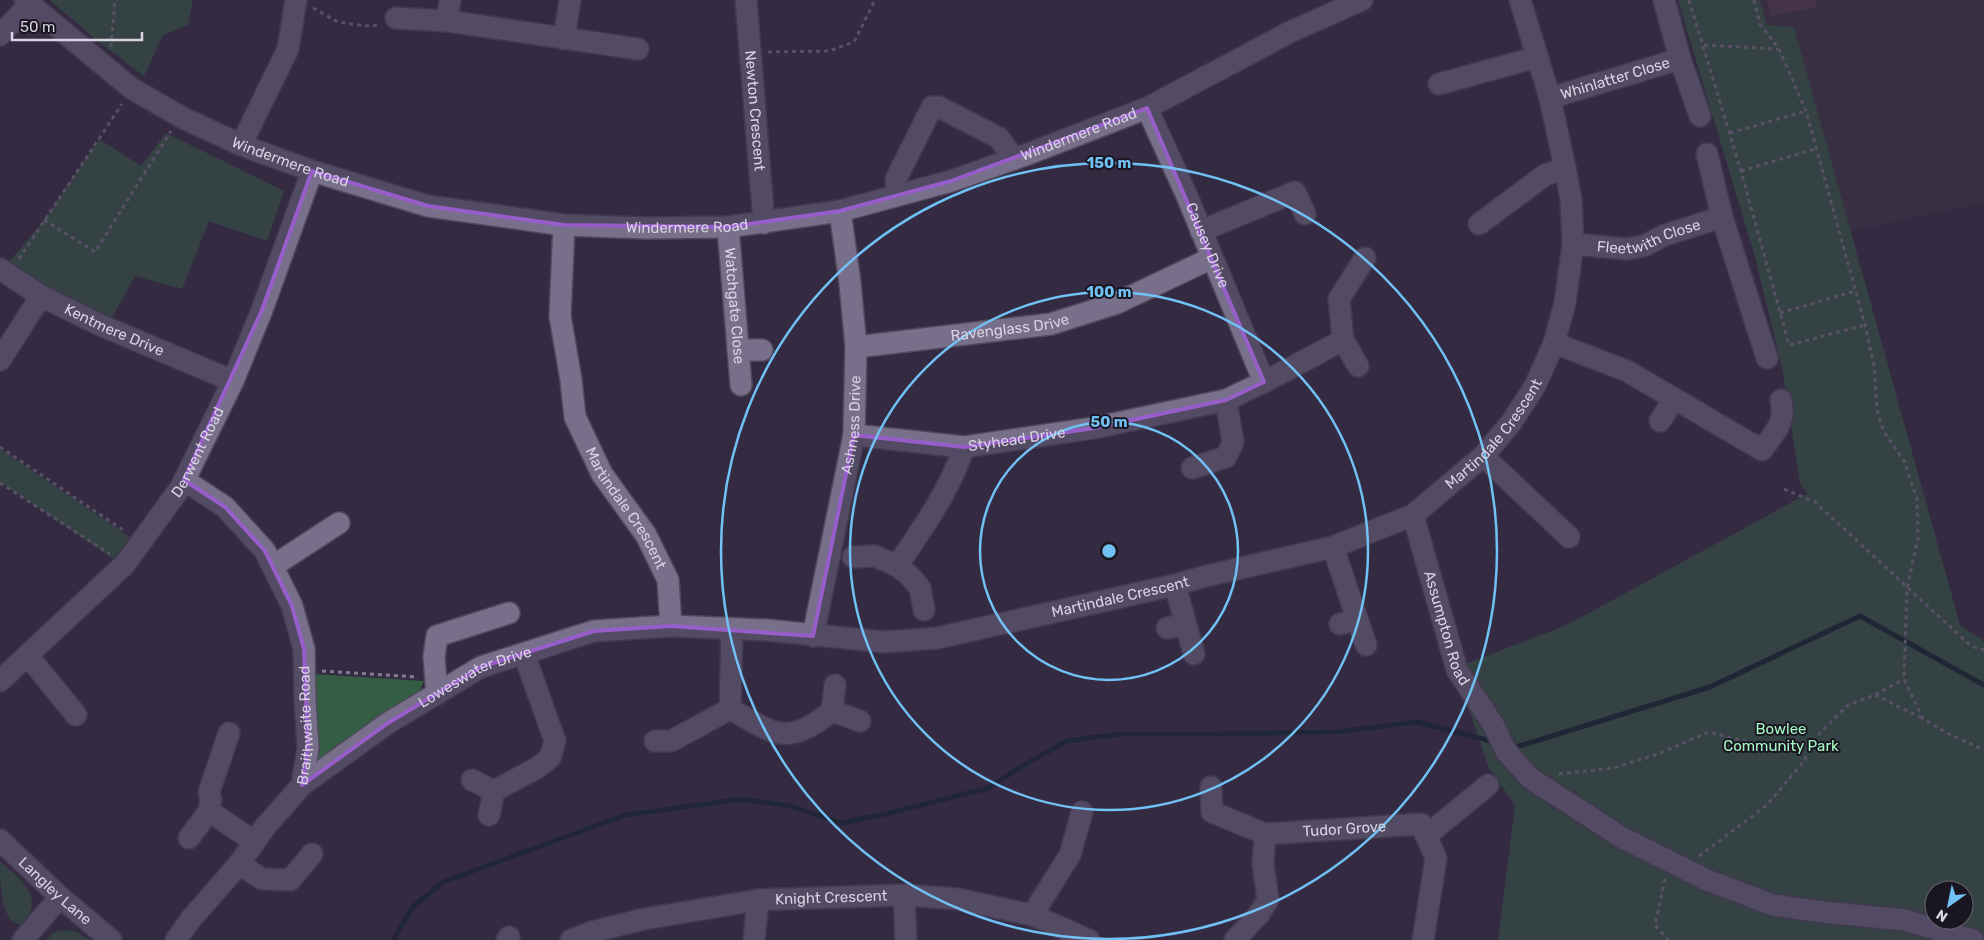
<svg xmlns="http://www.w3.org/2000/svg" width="1984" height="940" font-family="Rubik,sans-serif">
  <rect width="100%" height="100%" fill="#342b43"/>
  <!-- education -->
  <polygon fill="#3c3444" points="1760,0 1984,0 1984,203 1850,231 1794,27 1767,25"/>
  <!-- green -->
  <g fill="#335e44" fill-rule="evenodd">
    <polygon points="50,0 193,0 188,25 163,35 144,76 95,39"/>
    <path d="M1678,0H1760L1767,25L1794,27L1960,625L1984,641V940H1498L1515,805L1489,768L1455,668L1567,625L1807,494L1800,483L1783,372L1755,257ZM1934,890H1964V920H1934Z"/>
    <polygon points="166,133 284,191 267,241 209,221 182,289 135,276 109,323 7,264 43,222 99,139 141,166"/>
    <polygon points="0,449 130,537 113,559 2,483 0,485"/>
    <polygon points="313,674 424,681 415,700 322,764 311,763"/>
    <path d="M0,861C20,880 48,897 21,925C0,923 0,880 0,861Z"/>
    <polygon points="65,930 75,931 90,940 46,940 55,932"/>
  </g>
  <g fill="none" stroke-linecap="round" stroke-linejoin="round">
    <!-- stream -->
    <g stroke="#091f27" stroke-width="5">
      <polyline points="1511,746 1516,747 1710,687 1860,616 1984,685"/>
      <polyline points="393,940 413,907 443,882 625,815 743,799 790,806 841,823 894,812 988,788 1031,761 1067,741 1121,734 1217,734 1337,732 1417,722 1495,742"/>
    </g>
  </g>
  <!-- building -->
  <polygon fill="#5c404e" points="1768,0 1816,0 1817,7 1770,16"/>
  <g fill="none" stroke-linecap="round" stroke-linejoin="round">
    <defs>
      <g id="minor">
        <path id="s1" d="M25,0L131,88L183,118L241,145L312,171L428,206L564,225L646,228L728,227L840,211L951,181L1028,154L1147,108L1292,31L1362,0"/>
        <path id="s2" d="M746,0L764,223"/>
        <polyline points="1664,0 1680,59 1700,116"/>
        <polyline points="396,18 447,21 638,49"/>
        <polyline points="447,21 450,0"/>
        <polyline points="0,35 29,5"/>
        <polyline points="564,39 570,0"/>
        <polyline points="1439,84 1537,57"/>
        <path id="s3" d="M1550,98L1680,59"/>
        <path id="s4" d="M1147,108L1187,196L1264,382"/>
        <polyline points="241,145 288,49 296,0"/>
        <polyline points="1707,154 1722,217 1767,358"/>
        <polyline points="898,195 896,179 932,107 939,107 999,138 1014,159"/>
        <polyline points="1479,224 1545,175 1565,168"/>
        <path id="s5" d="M564,225L560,316L571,380L575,417L602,474L646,535L668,580L671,626"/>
        <path id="s6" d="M728,227L741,385"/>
        <polyline points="1201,231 1295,192 1305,214"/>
        <path id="s7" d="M1573,244L1627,249L1644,246L1665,235L1722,217"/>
        <path id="s8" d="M0,269L41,296L100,325L233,381"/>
        <path d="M1554,343L1627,371L1762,450C1775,431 1786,424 1781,400"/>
        <path id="s9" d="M856,347L1051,324L1117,303L1212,258"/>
        <polyline points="738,350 762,350"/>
        <polyline points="0,360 41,296"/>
        <polyline points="1358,366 1343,340 1339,299 1365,258"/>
        <polyline points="1660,421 1674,399"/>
        <path id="s10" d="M854,435L964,447L1094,428L1226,400L1264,382L1343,340"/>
        <polyline points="1483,456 1569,537"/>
        <polyline points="1192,468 1226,457 1233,442 1226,400"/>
        <path id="s11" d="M1413,515L1457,670L1493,724L1506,751L1530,778L1621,837L1707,880L1773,905L1823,912L1905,920L1973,940"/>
        <polyline points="1333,547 1366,645"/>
        <polyline points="853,557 875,556 897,566 909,575 920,588 924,610"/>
        <polyline points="273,566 339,523"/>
        <path d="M897,566C922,529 950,490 964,447"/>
        <polyline points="1175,585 1194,654"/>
        <polyline points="1340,624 1357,619"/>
        <polyline points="1167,628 1185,624"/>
        <path d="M732,630L730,709C777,735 786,747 832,711L835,685"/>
        <path id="s12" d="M813,636L854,435L856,347L850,283L840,211"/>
        <polyline points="28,656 76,715"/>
        <path id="s13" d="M0,681L125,564L181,487L233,381L262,310L312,171"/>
        <polyline points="437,694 434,657 437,636 509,613"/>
        <polyline points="832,711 860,721"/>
        <polyline points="655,741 671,741 730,709"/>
        <polyline points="472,780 494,791"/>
        <path id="s14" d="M302,785L388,723L481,667L594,631L671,626L766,630L885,642L937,638L1175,585L1206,576L1333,547L1413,515L1483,456L1511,423L1535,386L1554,343L1565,303L1573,244L1571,199L1565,168L1550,98L1520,0"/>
        <polyline points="1211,787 1212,812 1265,834"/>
        <polyline points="209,811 211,800 209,792 229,733"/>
        <polyline points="489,815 494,791 537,768 550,758 555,741 524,654"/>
        <polyline points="1426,836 1488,785"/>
        <polyline points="189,838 209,811 255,842"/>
        <path id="s15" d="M0,840L60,897L111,940"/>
        <polyline points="239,864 262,879 290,880 312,854"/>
        <polyline points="904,895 906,940"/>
        <polyline points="1032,915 1070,855 1082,812"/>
        <polyline points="23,940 60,897"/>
        <path id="s16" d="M176,940L191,919L239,864L265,827L302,785L308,748L305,702L304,649L292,606L265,551L225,507L184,480"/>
        <polyline points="507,940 509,937"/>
        <path id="s17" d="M571,940L592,932L644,919L758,900L904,895L958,899L1032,915L1089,940"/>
        <polyline points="754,940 758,900"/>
        <path id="s18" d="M1235,940L1259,914L1268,900L1263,864L1265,834L1421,824L1436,858L1423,940"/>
      </g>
    </defs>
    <!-- minor casing -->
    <use href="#minor" stroke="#50495d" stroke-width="24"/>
    <!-- path -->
    <g stroke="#837c90" stroke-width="3" stroke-dasharray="4 4" stroke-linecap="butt">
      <polyline points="1689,0 1741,171 1789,345 1865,325"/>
      <polyline points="1754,0 1760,24 1779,49 1806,111 1865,325 1874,366 1877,410 1883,430 1904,461 1917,499 1918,538 1907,588 1904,679 1923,719 1951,735 1984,750"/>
      <polyline points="313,8 338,22 365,26 380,25"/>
      <polyline points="1704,45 1778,49"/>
      <polyline points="111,47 115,0"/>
      <polyline points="768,52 829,51 854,42 875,0"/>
      <polyline points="1730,133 1806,111"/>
      <polyline points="1741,171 1815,149"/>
      <polyline points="44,220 95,252 171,131"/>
      <polyline points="19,259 122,104"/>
      <polyline points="1780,313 1855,291"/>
      <polyline points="0,447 126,532"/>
      <polyline points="0,483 110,554"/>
      <polyline points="1784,489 1815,502 1971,646 1984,650"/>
      <polyline points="322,671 418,677"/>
      <polyline points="1875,695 1922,718"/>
      <polyline points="1559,774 1613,768 1655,755 1709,732 1779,750 1811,742 1848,705 1875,695 1904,679"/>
      <polyline points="1699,856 1767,805 1805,760 1811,742"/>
      <polyline points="1665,879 1655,925 1668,940"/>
    </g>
    <!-- minor -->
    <use href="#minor" stroke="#786f8a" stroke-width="21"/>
  </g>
  <!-- marked area -->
  <path d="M0 0H1984V940H0ZM1147,108L1264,382L1226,400L1094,428L964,447L854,435L813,636L671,626L594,631L481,667L388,723L302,785L308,748L304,649L292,606L265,551L225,507L184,480L262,310L312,171L428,206L564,225L728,227L840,211L951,181Z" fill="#342b43" fill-opacity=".55" fill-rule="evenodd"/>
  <path fill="none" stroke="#975eca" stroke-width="4" stroke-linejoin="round" d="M1147,108L1264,382L1226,400L1094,428L964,447L854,435L813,636L671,626L594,631L481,667L388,723L302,785L308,748L304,649L292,606L265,551L225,507L184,480L262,310L312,171L428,206L564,225L728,227L840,211L951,181Z"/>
  <!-- distance rings -->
  <g fill="none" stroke="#71c1f5" stroke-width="2.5">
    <circle cx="1109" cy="551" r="129"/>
    <circle cx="1109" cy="551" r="259"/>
    <circle cx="1109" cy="551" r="388"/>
  </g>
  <g text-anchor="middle" stroke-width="4" stroke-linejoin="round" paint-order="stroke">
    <!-- street labels -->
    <g font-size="15" fill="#d8d3e2" stroke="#1a1621">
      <text dy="5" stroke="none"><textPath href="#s3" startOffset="68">Whinlatter Close</textPath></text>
      <text dy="5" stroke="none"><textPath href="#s2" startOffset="111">Newton Crescent</textPath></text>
      <text dy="5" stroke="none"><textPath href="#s1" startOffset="1124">Windermere Road</textPath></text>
      <text dy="5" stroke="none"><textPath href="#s1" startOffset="314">Windermere Road</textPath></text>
      <text dy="5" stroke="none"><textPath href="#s1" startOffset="719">Windermere Road</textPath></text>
      <text dy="5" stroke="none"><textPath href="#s7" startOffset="78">Fleetwith Close</textPath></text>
      <text dy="5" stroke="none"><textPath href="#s4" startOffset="150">Causey Drive</textPath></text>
      <text dy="5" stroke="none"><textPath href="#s6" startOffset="79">Watchgate Close</textPath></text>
      <text dy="5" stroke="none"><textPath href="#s9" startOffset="155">Ravenglass Drive</textPath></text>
      <text dy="5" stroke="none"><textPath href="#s8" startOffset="130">Kentmere Drive</textPath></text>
      <text dy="5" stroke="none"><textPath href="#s12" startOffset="215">Ashness Drive</textPath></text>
      <text dy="5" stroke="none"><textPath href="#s14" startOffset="1285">Martindale Crescent</textPath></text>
      <text dy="5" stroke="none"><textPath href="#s10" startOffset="164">Styhead Drive</textPath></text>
      <text dy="5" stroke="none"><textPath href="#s13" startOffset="305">Derwent Road</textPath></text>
      <text dy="5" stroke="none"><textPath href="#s5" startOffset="298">Martindale Crescent</textPath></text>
      <text dy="5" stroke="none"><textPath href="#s14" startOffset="865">Martindale Crescent</textPath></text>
      <text dy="5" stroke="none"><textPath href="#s11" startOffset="118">Assumpton Road</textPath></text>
      <text dy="5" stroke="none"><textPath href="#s14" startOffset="205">Loweswater Drive</textPath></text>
      <text dy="5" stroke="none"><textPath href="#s16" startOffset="260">Braithwaite Road</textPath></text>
      <text dy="5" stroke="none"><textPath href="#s18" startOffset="198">Tudor Grove</textPath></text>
      <text dy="5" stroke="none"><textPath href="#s15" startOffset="75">Langley Lane</textPath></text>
      <text dy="5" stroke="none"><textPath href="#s17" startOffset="265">Knight Crescent</textPath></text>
    </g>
    <!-- park labels -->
    <g font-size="15" fill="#a6f9c4" stroke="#1a1621">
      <text x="1781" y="734">Bowlee<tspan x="1781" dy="17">Community Park</tspan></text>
    </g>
  </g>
  <circle cx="1109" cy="551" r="8" fill="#71c1f5" stroke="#1a1621" stroke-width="2.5"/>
  <g font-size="15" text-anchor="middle" font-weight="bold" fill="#71c1f5" stroke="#1a1621" stroke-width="4" stroke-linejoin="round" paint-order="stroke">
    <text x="1109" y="168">150 m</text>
    <text x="1109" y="297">100 m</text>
    <text x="1109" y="427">50 m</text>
  </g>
  <!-- north arrow -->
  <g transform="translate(1949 905) rotate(213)"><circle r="24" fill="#1a1621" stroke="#66626e"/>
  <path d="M0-4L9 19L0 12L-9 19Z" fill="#71c1f5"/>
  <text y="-8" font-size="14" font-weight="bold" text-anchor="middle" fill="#d8d3e2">N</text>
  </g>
  <!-- scale -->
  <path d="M12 32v8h130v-8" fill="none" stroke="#d8d3e2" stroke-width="2.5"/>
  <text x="20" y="32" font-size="15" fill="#d8d3e2" stroke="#1a1621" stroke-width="4" paint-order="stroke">50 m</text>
</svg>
